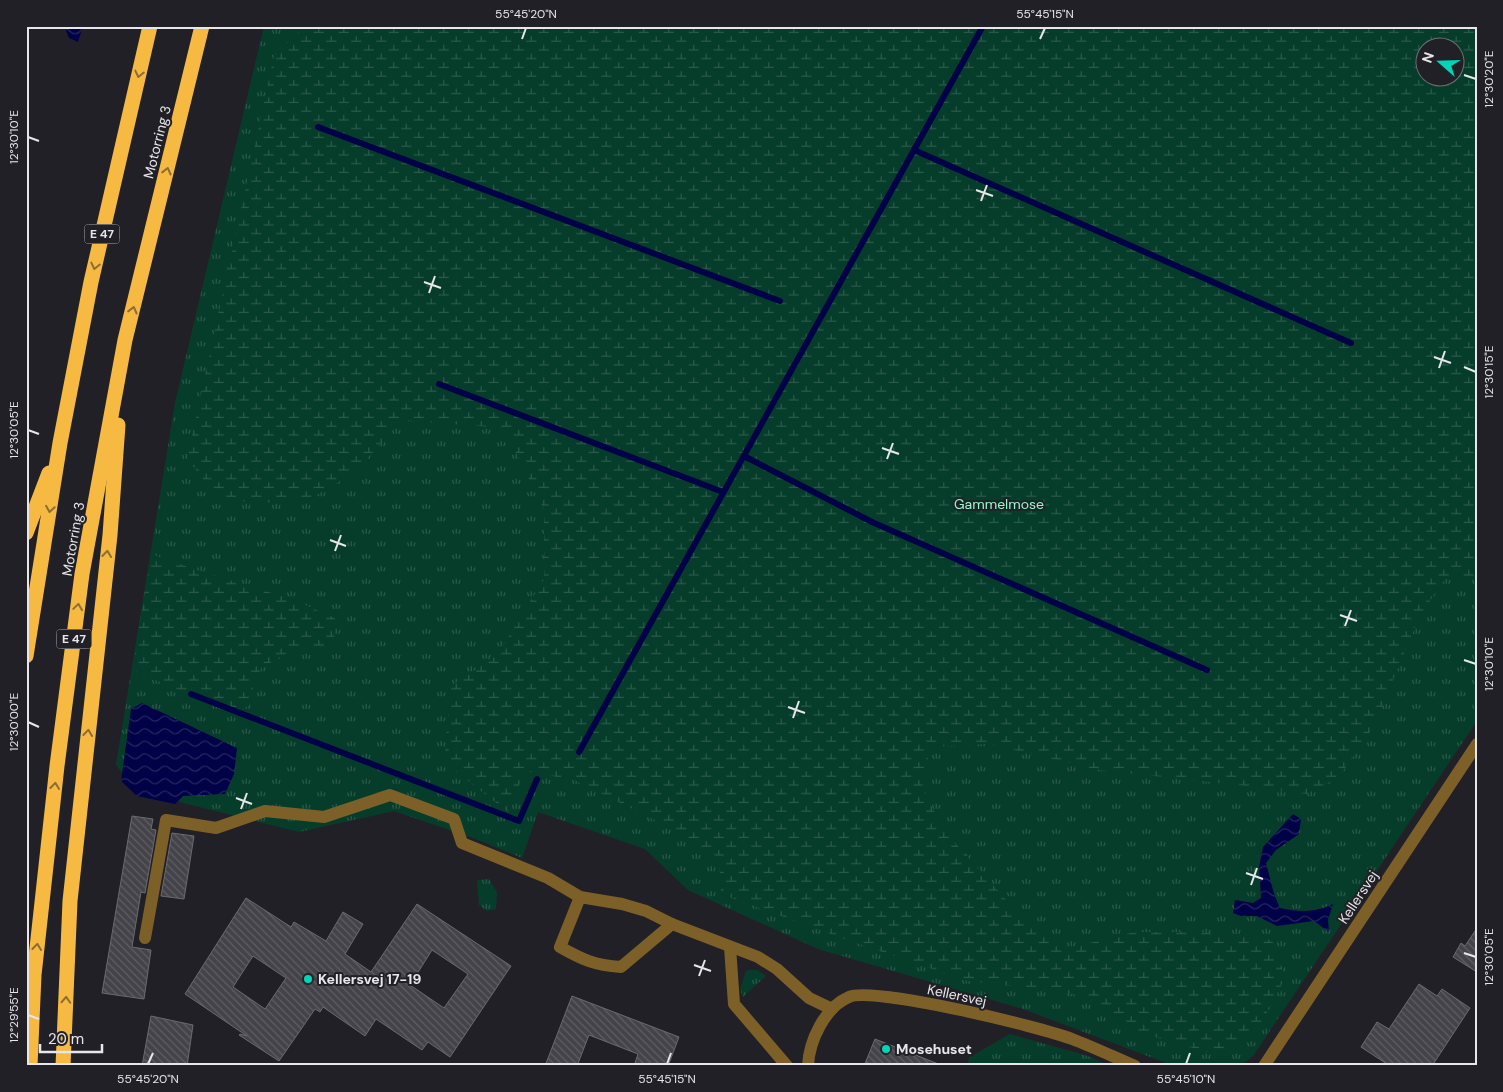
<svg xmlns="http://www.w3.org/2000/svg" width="1503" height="1092" font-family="'DM Sans',sans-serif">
  <defs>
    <pattern id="grass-tufts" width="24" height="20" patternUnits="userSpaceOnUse" patternTransform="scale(1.25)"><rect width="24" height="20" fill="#063d2a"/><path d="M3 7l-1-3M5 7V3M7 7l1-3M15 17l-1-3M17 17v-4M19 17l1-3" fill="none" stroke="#2a5949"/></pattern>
    <pattern id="wetland-marsh" width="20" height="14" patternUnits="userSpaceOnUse" patternTransform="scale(1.25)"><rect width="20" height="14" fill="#063d2a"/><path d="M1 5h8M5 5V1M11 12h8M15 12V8" fill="none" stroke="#2a5949"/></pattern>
    <pattern id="water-waves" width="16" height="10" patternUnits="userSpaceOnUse" patternTransform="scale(1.25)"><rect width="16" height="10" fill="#000146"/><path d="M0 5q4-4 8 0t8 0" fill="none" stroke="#252661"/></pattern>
    <pattern id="building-back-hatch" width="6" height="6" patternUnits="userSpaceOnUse" patternTransform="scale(1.25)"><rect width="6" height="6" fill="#444349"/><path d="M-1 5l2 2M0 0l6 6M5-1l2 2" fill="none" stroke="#5f5e63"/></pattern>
  </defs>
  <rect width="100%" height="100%" fill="#212026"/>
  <!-- grass -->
  <g fill="url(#grass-tufts)" fill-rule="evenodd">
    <path d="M264,26H1477V721L1253,1056L1240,1066H1174L1023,1009L818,949L688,890L645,849L538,812L522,858L473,838L394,811L299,832L136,791L116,765L175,403ZM1426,48H1456V78H1426Z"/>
    <polygon points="489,879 497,892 496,909 487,911 479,905 477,880"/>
    <polygon points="750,970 757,970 766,976 743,997 740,989 746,971"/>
    <polygon points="1010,1034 1088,1056 1110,1066 966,1066 970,1057"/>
  </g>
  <!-- wetland -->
  <g fill="url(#wetland-marsh)" fill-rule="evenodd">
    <path d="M305,26H1477V576L1445,579L1420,615L1374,726L1339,777L1306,794L1256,787L1099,770L988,744L930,747L922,788L945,832L1020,915L1069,948L1135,932H1198L1272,940L1285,978L1262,1022L1225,1057L1130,1030L1082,996L1038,989L968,981L847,940L721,894L719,858L661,823L574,780L525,771L508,812L444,762L451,686L497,655L544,579V510L504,428L402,420L354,473L311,498L255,504L215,494L187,459L274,56ZM1426,48H1456V78H1426Z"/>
    <polygon points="151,554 194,569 294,600 335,618 334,645 293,650 261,668 251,693 249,705 236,714 136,672 135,652"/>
  </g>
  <!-- water -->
  <g fill="url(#water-waves)">
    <polygon points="64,26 83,26 78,42 69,38"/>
    <polygon points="142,703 237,748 234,774 225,794 183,796 175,804 137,796 121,781 131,709"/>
    <path d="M1293,814L1301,819L1299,834L1276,850L1266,863L1274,894L1280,908C1300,912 1314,913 1333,904L1328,920L1329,932L1314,921L1277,926L1257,916H1241L1233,913L1235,900L1253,903L1261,898L1259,867L1263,847Z"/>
  </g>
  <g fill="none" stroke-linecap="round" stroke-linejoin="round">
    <!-- stream -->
    <g stroke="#000146" stroke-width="6">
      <polyline points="318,127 780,301"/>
      <polyline points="914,150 1351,343"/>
      <polyline points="439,384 723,492"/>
      <polyline points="744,456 872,522 1207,670"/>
      <polyline points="191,694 519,821 537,779"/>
      <polyline points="579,752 983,26"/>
    </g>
  </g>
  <!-- building -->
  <g fill="url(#building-back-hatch)" stroke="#6a6a70" fill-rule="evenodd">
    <polygon points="132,816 153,819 151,829 156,830 145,893 141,892 132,947 151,950 144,999 102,993"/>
    <polygon points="172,833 194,836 184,899 161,896"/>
    <path d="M246,898L291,927L294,922L326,941L343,912L363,924L345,954L371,972L417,904L511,966L450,1057L428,1042L422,1050L376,1019L365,1036L323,1007L320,1012L315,1009L279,1061L239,1035L240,1034L247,1036L185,994ZM432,950L468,974L444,1008L410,985ZM253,956L286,978L265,1009L233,987Z"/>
    <polygon points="1477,928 1477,972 1453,957 1461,943 1465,946"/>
    <polygon points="1419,984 1437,996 1442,989 1470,1008 1432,1066 1390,1066 1361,1047 1377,1022 1389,1029"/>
    <polygon points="572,996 679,1037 668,1066 634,1066 638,1054 589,1035 577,1066 545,1066"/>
    <polygon points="151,1016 193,1025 187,1066 142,1066"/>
    <polygon points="875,1039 941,1065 940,1066 864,1066"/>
  </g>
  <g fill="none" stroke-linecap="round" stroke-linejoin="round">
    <!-- minor -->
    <g stroke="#7d6028" stroke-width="12">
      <path d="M580,897L560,947C583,960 594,965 621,967L672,924"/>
      <polyline points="145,938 166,820 216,828 265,811 324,817 390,795 454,819 462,843 548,878 580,897 622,904 646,911 672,924 758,957 777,969 809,998 832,1009"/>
      <polyline points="730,947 734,1004 787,1066"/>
      <path d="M808,1066C809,1041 825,1007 849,997C873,986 1041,1027 1072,1039C1093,1047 1114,1057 1135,1066"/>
      <polyline points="1264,1066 1477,744"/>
    </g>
    <!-- highway -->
    <g stroke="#f6ba43" stroke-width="15">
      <polyline points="26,533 49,473"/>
      <polyline points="26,656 60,443 91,282 150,26"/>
      <polyline points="30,1066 34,975 57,766 82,574 125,340 202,26"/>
      <polyline points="63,1066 70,901 110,535 118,425"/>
    </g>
  </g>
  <!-- one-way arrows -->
  <defs><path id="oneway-chevron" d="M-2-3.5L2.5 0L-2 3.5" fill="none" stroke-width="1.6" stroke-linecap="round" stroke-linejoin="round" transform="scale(1.25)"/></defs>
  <g stroke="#8c6d34">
    <use href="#oneway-chevron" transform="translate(139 74) rotate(103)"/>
    <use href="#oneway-chevron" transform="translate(167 171) rotate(-76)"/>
    <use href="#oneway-chevron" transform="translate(95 266) rotate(103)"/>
    <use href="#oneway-chevron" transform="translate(133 310) rotate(-76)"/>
    <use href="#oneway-chevron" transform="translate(50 509) rotate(99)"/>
    <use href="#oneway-chevron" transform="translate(107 554) rotate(-84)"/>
    <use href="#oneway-chevron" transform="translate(78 607) rotate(-82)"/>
    <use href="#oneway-chevron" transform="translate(88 733) rotate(-84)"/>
    <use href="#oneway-chevron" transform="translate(55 786) rotate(-84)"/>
    <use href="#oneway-chevron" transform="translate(37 947) rotate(-84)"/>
    <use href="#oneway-chevron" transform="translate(66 1000) rotate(-87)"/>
  </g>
  <!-- ticks -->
  <path fill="none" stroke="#e7e6ea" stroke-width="2" d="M522,39L526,28M1040,39L1045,28M1464,75L1476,79M28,137L39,141M976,190L993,196M981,201L987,185M424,282L441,288M429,293L435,276M1434,357L1451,363M1464,367L1476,372M1439,368L1445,351M28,430L39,434M882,448L899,454M887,459L893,443M330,540L346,546M335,551L341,535M1340,615L1357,621M1345,626L1351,610M1464,660L1476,664M788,707L805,713M793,718L799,701M28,722L39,727M236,798L252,804M241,809L247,793M1246,873L1263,879M1251,885L1257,868M1464,953L1476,957M694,965L711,971M699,976L705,960M28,1015L39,1019M148,1064L153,1053M667,1064L671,1053M1186,1064L1190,1053"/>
  <!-- markers -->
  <g fill="#00d5b7" stroke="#212026" stroke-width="2">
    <circle cx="308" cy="979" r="5"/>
    <circle cx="886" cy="1049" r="5"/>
  </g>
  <g text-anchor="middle" stroke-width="4" stroke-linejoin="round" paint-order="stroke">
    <!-- shield labels -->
    <g fill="#212026" stroke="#acabaf" stroke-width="1">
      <rect x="84.5" y="224.5" width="35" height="19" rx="4"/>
      <rect x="56.5" y="629.5" width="35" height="19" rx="4"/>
    </g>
    <g font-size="12" font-weight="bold" fill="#e7e6ea">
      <text x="102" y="238">E 47</text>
      <text x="74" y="643">E 47</text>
    </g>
    <!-- street labels -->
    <g font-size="14" fill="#e7e6ea" stroke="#212026">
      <text transform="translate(157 142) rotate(-76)" y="5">Motorring 3</text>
      <text transform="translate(73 539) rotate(-80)" y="5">Motorring 3</text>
      <text transform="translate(1358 897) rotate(-57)" y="5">Kellersvej</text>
      <text transform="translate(957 995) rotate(12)" y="5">Kellersvej</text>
    </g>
    <!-- park labels -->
    <g font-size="14" fill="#8efccb" stroke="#212026">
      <text x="999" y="509">Gammelmose</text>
    </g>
    <!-- poi labels -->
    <g font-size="14" font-weight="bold" fill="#e7e6ea" stroke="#212026" text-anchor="start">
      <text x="318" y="984">Kellersvej 17-19</text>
      <text x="896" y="1054">Mosehuset</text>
    </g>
  </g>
  <!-- border -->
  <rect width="1503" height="1092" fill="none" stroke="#212026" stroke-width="55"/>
  <!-- north arrow -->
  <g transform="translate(1440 62) rotate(290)"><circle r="24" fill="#212026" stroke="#706f74"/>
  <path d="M0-4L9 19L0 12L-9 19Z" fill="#00d5b7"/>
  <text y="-8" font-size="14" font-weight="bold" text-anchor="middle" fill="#e7e6ea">N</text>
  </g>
  <!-- scale -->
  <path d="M40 1044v8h62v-8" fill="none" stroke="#e7e6ea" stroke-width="2.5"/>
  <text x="48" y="1044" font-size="15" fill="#e7e6ea" stroke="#212026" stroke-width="4" paint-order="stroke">20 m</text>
  <rect x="28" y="28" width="1448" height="1036" fill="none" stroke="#e7e6ea" stroke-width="2"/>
  <g font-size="12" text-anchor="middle" fill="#e7e6ea">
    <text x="526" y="18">55°45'20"N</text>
    <text x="1045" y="18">55°45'15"N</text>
    <text transform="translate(1489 79) rotate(-90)" y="4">12°30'20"E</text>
    <text transform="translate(14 137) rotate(-90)" y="4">12°30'10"E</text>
    <text transform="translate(1489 372) rotate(-90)" y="4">12°30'15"E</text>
    <text transform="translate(14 430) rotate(-90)" y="4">12°30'05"E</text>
    <text transform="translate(1489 664) rotate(-90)" y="4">12°30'10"E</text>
    <text transform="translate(14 722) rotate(-90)" y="4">12°30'00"E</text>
    <text transform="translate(1489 957) rotate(-90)" y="4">12°30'05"E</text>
    <text transform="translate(14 1015) rotate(-90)" y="4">12°29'55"E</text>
    <text x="148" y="1083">55°45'20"N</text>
    <text x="667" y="1083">55°45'15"N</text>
    <text x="1186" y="1083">55°45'10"N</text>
  </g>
</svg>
